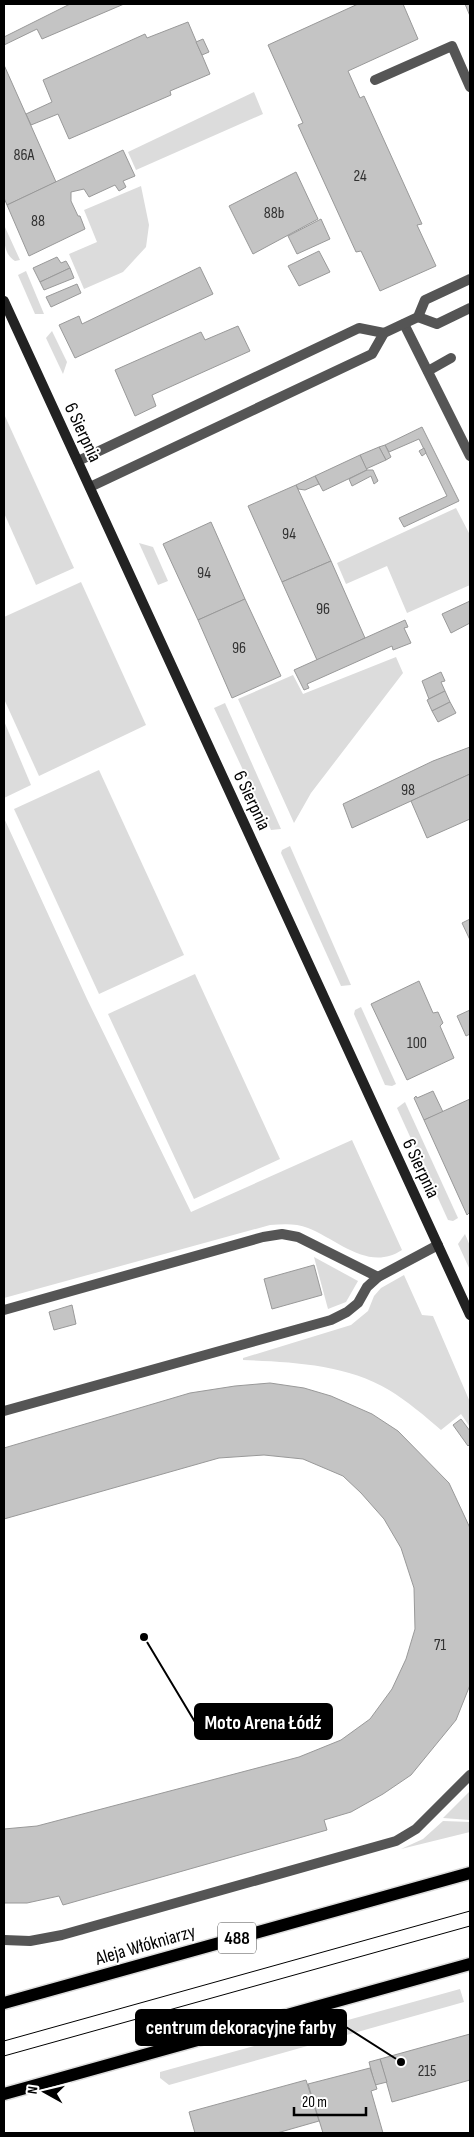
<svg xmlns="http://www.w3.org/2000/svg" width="474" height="2137" font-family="'Sofia Sans Condensed',sans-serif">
  <rect width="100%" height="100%" fill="#fff"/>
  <!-- green -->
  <g fill="#dcdcdc">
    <polygon points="254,92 263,114 136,170 128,152"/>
    <polygon points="141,186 149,225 146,247 123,272 84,289 69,254 97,242 84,210"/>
    <path d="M4,225L20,260L15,261C3,254 4,238 4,225Z"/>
    <polygon points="26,271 44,314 35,314 18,275"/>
    <polygon points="52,331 67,362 63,374 46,338"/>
    <polygon points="4,414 74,568 36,585 4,513"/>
    <polygon points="456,508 470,535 470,585 407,613 387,566 346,584 337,563"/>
    <polygon points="139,543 153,547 168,581 158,585"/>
    <polygon points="81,582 146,725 39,776 4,699 4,617"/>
    <polygon points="396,657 403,673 311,793 294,823 238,699 293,675 303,694"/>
    <polygon points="225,703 281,829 271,830 214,708"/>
    <polygon points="4,721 31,785 4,798"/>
    <polygon points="99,770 184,955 99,994 14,809"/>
    <path d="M4,818L87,999L191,1212L352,1140L402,1250C369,1272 338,1240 308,1228C296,1223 283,1224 270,1225L4,1298Z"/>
    <polygon points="290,846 351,985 341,986 281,853 282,850"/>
    <polygon points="195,974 280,1159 194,1199 108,1014"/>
    <polygon points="361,1007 396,1084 392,1086 385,1085 354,1014 355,1010"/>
    <polygon points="405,1102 458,1218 453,1221 448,1220 397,1108"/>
    <polygon points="465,1234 470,1246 470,1270 458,1244"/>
    <polygon points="314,1257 358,1281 346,1302 328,1309"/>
    <path d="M404,1275L422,1315L433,1316L470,1402V1427L461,1414L441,1430C425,1416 407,1401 389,1390C346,1364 291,1362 243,1360V1358L351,1325L368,1311L374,1296L381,1288Z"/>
    <polygon points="470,1791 470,1820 443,1818"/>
    <polygon points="443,1821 470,1822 470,1832 401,1849 423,1839"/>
    <polygon points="460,1989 464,2002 169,2085 160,2078 160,2072"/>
  </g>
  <!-- building -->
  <g fill="#c4c4c4" stroke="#999">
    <polygon points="70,4 124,4 42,39 37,29 4,45 4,37"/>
    <polygon points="358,4 403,4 418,39 348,71 360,98 364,96 422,224 417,225 436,266 380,291 361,251 356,252 298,125 303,123 268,45"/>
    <polygon points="465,4 470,4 470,16"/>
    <polygon points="188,22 210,74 170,91 171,95 69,139 58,114 31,125 26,114 52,102 43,80 145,34 147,38"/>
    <polygon points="203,39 209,52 202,55 196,42"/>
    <polygon points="4,65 56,182 7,205 4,198"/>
    <polygon points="123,150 135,176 123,181 126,187 119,191 115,185 89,197 84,189 71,192 71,201 78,216 80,216 85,229 29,256 7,205"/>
    <polygon points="296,172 318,219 253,254 229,206"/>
    <polygon points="321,219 330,239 297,254 288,236"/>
    <polygon points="319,251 330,272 299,286 288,266"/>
    <polygon points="57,257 61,263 66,261 70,268 40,282 33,268"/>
    <polygon points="200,267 213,294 75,358 59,325 79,316 82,324"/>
    <polygon points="70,268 74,278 44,290 40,282"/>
    <polygon points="77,284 81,293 51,307 46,297"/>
    <polygon points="238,326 250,351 152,395 156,406 135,416 115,370 201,332 205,340"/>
    <polygon points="422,427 459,501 404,527 399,518 447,496 419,439 389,452 385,445"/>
    <polygon points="385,445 391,457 386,460 379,447"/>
    <polygon points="379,447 386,460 366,469 360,455"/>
    <polygon points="424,448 426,453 422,456 419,451"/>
    <polygon points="360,455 367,470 323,491 315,476"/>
    <polygon points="367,470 373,470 378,481 374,484 371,476 352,486 349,479"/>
    <polygon points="315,476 319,484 305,490 298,489 296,485"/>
    <polygon points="296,485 331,561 282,582 248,506"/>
    <polygon points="211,522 245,599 198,620 163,544"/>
    <polygon points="331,561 365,638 317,660 282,582"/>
    <polygon points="245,599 281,676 232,698 198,620"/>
    <polygon points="470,601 470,623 451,633 442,614"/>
    <polygon points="405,620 408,627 404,628 411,643 393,650 392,646 307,684 309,688 304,690 294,670"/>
    <polygon points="441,672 445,681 441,682 445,691 429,699 422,681"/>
    <polygon points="445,691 450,702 432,711 427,700"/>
    <polygon points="450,702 456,713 438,722 432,711"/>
    <polygon points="470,747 470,774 352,828 343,804 433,761"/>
    <polygon points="470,774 470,819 427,838 411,801"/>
    <polygon points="470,919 470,940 462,923"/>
    <polygon points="419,981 433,1013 438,1012 443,1023 440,1026 454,1058 407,1080 371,1004"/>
    <polygon points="470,1010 470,1034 466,1036 457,1016"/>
    <polygon points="433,1091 443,1112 424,1120 414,1098 416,1096 417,1098"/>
    <polygon points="470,1099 470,1212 467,1215 424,1120"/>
    <polygon points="314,1265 322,1295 272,1309 264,1279"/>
    <polygon points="72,1305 76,1324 54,1330 49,1312"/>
    <polygon points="270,1383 304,1388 331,1396 372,1414 398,1431 449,1483 470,1528 470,1685 456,1720 411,1775 383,1794 351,1812 324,1820 327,1830 63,1905 59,1896 27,1903 4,1903 4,1829 37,1826 299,1757 341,1740 370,1719 392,1689 406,1659 415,1629 414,1588 401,1548 384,1519 361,1493 343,1476 303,1459 264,1455 219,1458 4,1519 4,1448 190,1393 235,1386"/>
    <polygon points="461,1419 470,1431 470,1444 468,1446 453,1425"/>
    <polygon points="470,2034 470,2080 392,2102 380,2059"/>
    <polygon points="380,2059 387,2082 375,2085 369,2062"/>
    <polygon points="370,2068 377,2089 371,2091 383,2133 323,2133 308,2084"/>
    <polygon points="306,2080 319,2121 277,2133 195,2133 189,2112"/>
  </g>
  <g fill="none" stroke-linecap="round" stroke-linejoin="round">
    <defs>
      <g id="primary">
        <polyline points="4,2003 470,1873"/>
        <polyline points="4,2094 470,1964"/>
      </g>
    </defs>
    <!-- primary casing -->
    <use href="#primary" stroke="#dbdbdb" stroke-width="15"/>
    <!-- lane -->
    <g stroke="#555" stroke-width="10">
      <polyline points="375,80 452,46 470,87"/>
      <polyline points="418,317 437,324 470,308"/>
      <polyline points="404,324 470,456"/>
      <polyline points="428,371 451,358"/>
      <polyline points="78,461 359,328 384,333"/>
      <polyline points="90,487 372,354 384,333 418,317 425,300 470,279"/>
      <polyline points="4,1310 263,1237 282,1234 298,1237 378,1277"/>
      <polyline points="4,1411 331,1320 347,1312 358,1303 367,1287 378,1277 438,1245"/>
      <polyline points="4,1940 30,1941 62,1935 396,1841 416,1829 470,1775"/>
    </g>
    <!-- secondary -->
    <polyline stroke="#222" stroke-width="10" points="4,301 470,1315"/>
    <!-- primary -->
    <use href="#primary" stroke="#000" stroke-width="12"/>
    <!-- tram -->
    <g stroke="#000" stroke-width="1">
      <polyline points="4,2041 470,1911"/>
      <polyline points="4,2056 470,1926"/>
    </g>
  </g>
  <g text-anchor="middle" stroke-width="4" stroke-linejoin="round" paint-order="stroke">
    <!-- number labels -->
    <g font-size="16" fill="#313131">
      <text x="24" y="160">86A</text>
      <text x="360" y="181">24</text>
      <text x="274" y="218">88b</text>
      <text x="38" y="226">88</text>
      <text x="289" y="539">94</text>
      <text x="204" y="578">94</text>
      <text x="323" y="614">96</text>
      <text x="239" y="653">96</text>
      <text x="408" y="795">98</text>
      <text x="417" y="1048">100</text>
      <text x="440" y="1650">71</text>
      <text x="427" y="2076">215</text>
    </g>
    <!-- shield labels -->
    <rect fill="#fff" stroke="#4c4c4c" stroke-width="1" x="218" y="1922.5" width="38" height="31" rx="4"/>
    <g font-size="18" font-weight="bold" fill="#000">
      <text x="237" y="1944">488</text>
    </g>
    <!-- street labels -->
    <g font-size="19" fill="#000" stroke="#fff">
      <text transform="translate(84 432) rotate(65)" y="7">6 Sierpnia</text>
      <text transform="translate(253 800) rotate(65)" y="7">6 Sierpnia</text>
      <text transform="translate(422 1168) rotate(65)" y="7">6 Sierpnia</text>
      <text transform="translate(145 1944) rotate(-16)" y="7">Aleja Włókniarzy</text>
    </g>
  </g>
  <!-- callouts -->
  <path fill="none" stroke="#000" stroke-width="2" d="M144 1637L195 1722M401 2062L346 2027"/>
  <g fill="#000" stroke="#fff" stroke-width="2">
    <circle cx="144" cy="1637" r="5"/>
    <circle cx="401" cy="2062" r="5"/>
  </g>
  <g fill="#000" stroke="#000" stroke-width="2">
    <rect x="195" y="1704" width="137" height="35" rx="5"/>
    <rect x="136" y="2010" width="210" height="35" rx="5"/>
  </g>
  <g font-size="20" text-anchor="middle" font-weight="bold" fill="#fff">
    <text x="263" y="1729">Moto Arena Łódź</text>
    <text x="241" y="2034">centrum dekoracyjne farby</text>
  </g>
  <!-- border -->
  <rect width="474" height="2137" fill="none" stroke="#000000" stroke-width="10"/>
  <!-- north arrow -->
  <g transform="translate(45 2092) rotate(278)" stroke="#ffffff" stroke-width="4" paint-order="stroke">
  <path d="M0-4L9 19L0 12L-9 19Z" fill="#000000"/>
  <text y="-8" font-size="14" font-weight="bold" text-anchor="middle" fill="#000000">N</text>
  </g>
  <!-- scale -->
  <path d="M294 2107v8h72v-8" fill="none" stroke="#000000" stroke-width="2.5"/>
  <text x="302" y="2107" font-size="15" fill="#000000" stroke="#ffffff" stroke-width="4" paint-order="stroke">20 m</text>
</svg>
